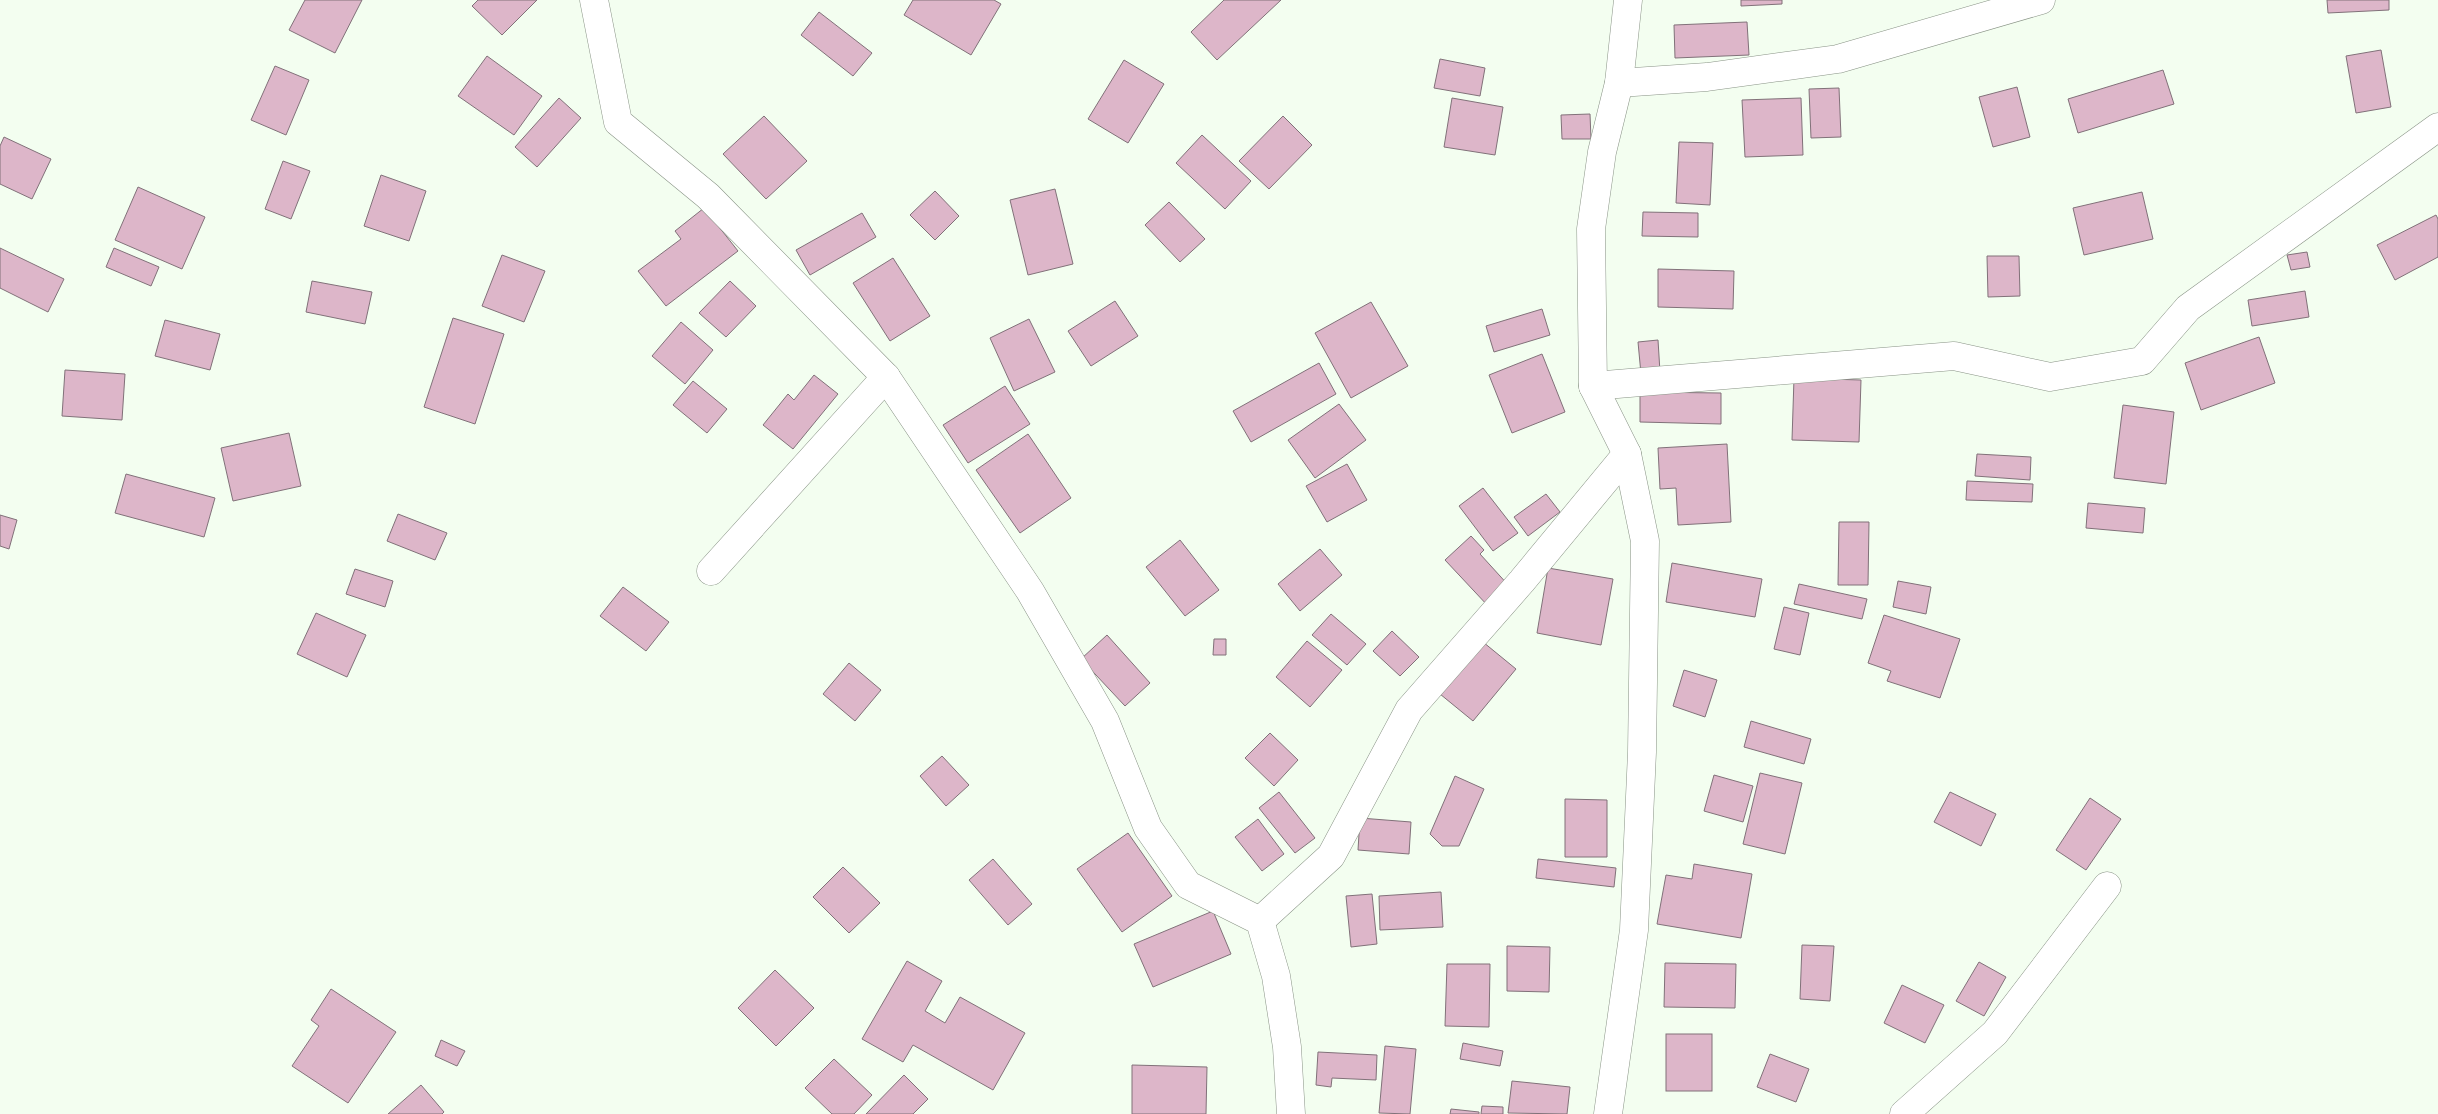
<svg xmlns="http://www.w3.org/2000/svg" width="2438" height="1114" font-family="'Public Sans',sans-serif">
  <rect width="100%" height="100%" fill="#f3fef0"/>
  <!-- building -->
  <g fill="#ddb6c9" stroke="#817179">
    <polygon points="305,0 362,0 335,53 289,30"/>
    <polygon points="478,0 537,0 502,35 472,6"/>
    <polygon points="913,0 994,0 1001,4 971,55 904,15"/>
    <polygon points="1224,0 1281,0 1217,60 1191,32"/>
    <polygon points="1741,0 1782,0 1782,4 1741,6"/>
    <polygon points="2327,0 2389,0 2389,10 2328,13"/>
    <polygon points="819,12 872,53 853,76 801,35"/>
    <polygon points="1747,22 1749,55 1675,58 1674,25"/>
    <polygon points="2381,50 2391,107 2356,113 2346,56"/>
    <polygon points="487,56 542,96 514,135 458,96"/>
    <polygon points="1440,59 1485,68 1480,96 1434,88"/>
    <polygon points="1124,60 1164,84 1128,143 1088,119"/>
    <polygon points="275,66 309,80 286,135 251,120"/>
    <polygon points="2163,70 2174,104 2078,133 2068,99"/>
    <polygon points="2017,87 2030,137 1993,147 1979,97"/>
    <polygon points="1839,88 1841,137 1811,138 1809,89"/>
    <polygon points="559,98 581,118 537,167 515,147"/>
    <polygon points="1452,98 1503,107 1495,155 1444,147"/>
    <polygon points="1801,98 1803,155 1745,157 1742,100"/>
    <polygon points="1590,114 1591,139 1562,139 1561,115"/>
    <polygon points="764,116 807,161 766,199 723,154"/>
    <polygon points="1283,116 1312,145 1269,189 1239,161"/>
    <polygon points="1202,135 1251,181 1225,209 1176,163"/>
    <polygon points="4,137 51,159 32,199 0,184 0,146"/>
    <polygon points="1679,142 1713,143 1710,205 1676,203"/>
    <polygon points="283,161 310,171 291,219 265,209"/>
    <polygon points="381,175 426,191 409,241 364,226"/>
    <polygon points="138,187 205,217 182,269 115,240"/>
    <polygon points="1055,189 1073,264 1028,275 1010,200"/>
    <polygon points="935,191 959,216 935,240 910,215"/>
    <polygon points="2142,192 2153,239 2084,255 2073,208"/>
    <polygon points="1169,202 1205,239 1180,262 1145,225"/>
    <polygon points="704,208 738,251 666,306 638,271 681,239 675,231"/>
    <polygon points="1643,212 1698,213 1698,237 1642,236"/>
    <polygon points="862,213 876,237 810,275 796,250"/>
    <polygon points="2436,215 2438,219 2438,257 2395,280 2377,245"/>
    <polygon points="0,248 64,279 48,312 0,288"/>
    <polygon points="114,248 159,267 151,286 106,267"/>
    <polygon points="2307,252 2310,267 2291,270 2287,255"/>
    <polygon points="502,255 545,271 524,322 482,306"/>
    <polygon points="1987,256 2019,256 2020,296 1988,297"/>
    <polygon points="893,258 930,316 890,341 853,283"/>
    <polygon points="1658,269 1734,271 1733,309 1658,307"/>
    <polygon points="312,281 372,292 365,324 306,312"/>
    <polygon points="730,281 756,306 726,337 699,313"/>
    <polygon points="2305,291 2309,317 2252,326 2248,300"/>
    <polygon points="1115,301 1138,336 1091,366 1068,331"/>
    <polygon points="1371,302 1408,366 1351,398 1315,333"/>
    <polygon points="1542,309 1550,335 1494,352 1486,326"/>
    <polygon points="453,318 504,334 475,424 424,407"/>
    <polygon points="1029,319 1055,372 1014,391 990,338"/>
    <polygon points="165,320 220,334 210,370 155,356"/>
    <polygon points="681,322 713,350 685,384 652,356"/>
    <polygon points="2259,337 2275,383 2201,410 2185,363"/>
    <polygon points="1658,340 1660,372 1641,374 1638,342"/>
    <polygon points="1542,354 1565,412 1512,433 1489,375"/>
    <polygon points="1319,363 1336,394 1251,442 1233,411"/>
    <polygon points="65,370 125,374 122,420 62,416"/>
    <polygon points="814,375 838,394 793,449 763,425 788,394 794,400"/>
    <polygon points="1794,378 1861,380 1859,442 1792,440"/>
    <polygon points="693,381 727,409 707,433 673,405"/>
    <polygon points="1005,386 1030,424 968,463 943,425"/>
    <polygon points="1640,392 1721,393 1721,424 1640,422"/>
    <polygon points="1339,404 1366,440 1315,478 1288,440"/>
    <polygon points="2123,405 2174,412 2166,484 2114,478"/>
    <polygon points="289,433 301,486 233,501 221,448"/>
    <polygon points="1028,434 1071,498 1020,533 976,470"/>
    <polygon points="1727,444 1731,522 1678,525 1676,488 1660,489 1658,448"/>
    <polygon points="1977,454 2031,457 2030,480 1975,476"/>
    <polygon points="1347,464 1367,500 1327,522 1306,486"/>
    <polygon points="126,474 215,498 204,537 115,513"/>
    <polygon points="1967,481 2033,484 2032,502 1966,500"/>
    <polygon points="1483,488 1518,533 1493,551 1459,506"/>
    <polygon points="1546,494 1560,512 1528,536 1514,517"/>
    <polygon points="2088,503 2145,508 2143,533 2086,528"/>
    <polygon points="398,514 447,533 435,560 387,541"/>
    <polygon points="0,515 17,520 9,549 0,546"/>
    <polygon points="1839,522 1869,522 1868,585 1838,585"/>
    <polygon points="1471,536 1484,550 1480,554 1510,587 1489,607 1445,560"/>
    <polygon points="1180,540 1219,590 1185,616 1146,567"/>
    <polygon points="1320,549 1342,575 1300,611 1278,584"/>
    <polygon points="1672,563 1762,579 1755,617 1666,602"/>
    <polygon points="1548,568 1613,579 1601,645 1537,633"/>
    <polygon points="355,569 393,581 385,607 346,594"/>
    <polygon points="1898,581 1931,587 1926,614 1893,607"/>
    <polygon points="1799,584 1867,599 1862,619 1794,604"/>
    <polygon points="623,587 669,622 646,651 600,616"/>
    <polygon points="1784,607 1809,613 1800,655 1774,649"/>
    <polygon points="316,613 366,635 347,677 297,654"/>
    <polygon points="1331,614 1366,644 1347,665 1312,635"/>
    <polygon points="1884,615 1960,639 1940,698 1887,681 1891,671 1868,663"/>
    <polygon points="1392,631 1419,657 1400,676 1373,651"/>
    <polygon points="1107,635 1150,683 1125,706 1081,659"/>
    <polygon points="1214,639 1226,639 1226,655 1213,655"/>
    <polygon points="1307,641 1342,670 1310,707 1276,677"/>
    <polygon points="1483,642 1516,669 1473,721 1440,694"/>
    <polygon points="849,663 881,690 855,721 823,694"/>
    <polygon points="1684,670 1717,680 1705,717 1673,706"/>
    <polygon points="1751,721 1811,739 1804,764 1744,747"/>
    <polygon points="1270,733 1298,760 1274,786 1245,758"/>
    <polygon points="942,756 969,785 946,806 920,776"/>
    <polygon points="1760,773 1802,783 1785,854 1743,844"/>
    <polygon points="1714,775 1753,786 1743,822 1704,811"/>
    <polygon points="1455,776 1484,789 1459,846 1442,846 1430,834"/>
    <polygon points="1279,792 1315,838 1295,853 1259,808"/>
    <polygon points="1950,792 1996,814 1981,846 1934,822"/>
    <polygon points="2090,798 2121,819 2086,870 2056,850"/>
    <polygon points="1565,799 1607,800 1607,857 1565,857"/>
    <polygon points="1360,818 1411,822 1409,854 1358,850"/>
    <polygon points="1258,819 1284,854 1262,871 1235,837"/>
    <polygon points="1128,833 1172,896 1122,932 1077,869"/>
    <polygon points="993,859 1032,904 1008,925 969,880"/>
    <polygon points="1538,859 1616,868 1614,887 1536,878"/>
    <polygon points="1694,864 1752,874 1741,938 1657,924 1666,875 1692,879"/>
    <polygon points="843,867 880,903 849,933 813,897"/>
    <polygon points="1441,892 1443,927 1380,930 1379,896"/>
    <polygon points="1372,894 1377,944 1351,947 1346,896"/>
    <polygon points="1213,911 1231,954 1153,987 1134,944"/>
    <polygon points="1802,945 1834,946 1830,1001 1800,999"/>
    <polygon points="1507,946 1550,947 1549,992 1507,991"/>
    <polygon points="907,961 942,981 925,1011 945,1023 960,997 1025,1033 993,1090 913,1045 903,1062 862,1039"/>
    <polygon points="1979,962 2006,977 1984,1016 1956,1001"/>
    <polygon points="1665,963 1736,964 1735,1008 1664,1007"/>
    <polygon points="1447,964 1490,964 1489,1027 1445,1026"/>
    <polygon points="775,970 814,1008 776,1046 738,1008"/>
    <polygon points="1902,985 1944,1005 1925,1043 1884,1023"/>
    <polygon points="331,989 396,1032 348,1103 292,1066 319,1026 311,1020"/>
    <rect x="1666" y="1034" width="46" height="57"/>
    <polygon points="441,1040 465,1051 457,1066 435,1056"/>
    <polygon points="1463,1043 1503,1051 1500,1066 1460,1059"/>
    <polygon points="1385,1046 1416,1049 1410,1114 1379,1113"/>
    <polygon points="1318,1052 1377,1055 1376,1080 1332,1078 1331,1087 1316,1085"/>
    <polygon points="1770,1054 1809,1069 1796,1102 1757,1087"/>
    <polygon points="834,1059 872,1095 854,1114 832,1114 805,1088"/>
    <polygon points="1132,1065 1207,1067 1206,1114 1132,1114"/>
    <polygon points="904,1075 928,1099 913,1114 866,1114"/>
    <polygon points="1512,1081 1570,1087 1567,1114 1508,1113"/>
    <polygon points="421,1085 444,1112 442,1114 388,1114"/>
    <polygon points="1482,1106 1503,1107 1503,1114 1481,1114"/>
    <polygon points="1451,1109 1479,1112 1479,1114 1450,1114"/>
  </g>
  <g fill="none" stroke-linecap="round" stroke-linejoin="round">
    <defs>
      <g id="street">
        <polyline points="594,0 618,122 708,196 886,377 1030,591 1105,721 1148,828 1188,885 1260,921 1276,976 1287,1047 1291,1114"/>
        <polyline points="1619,83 1707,77 1838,59 2041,0"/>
        <polyline points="1593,386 1954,356 2050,377 2142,361 2188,308 2438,127"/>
        <polyline points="711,571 886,377"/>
        <polyline points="1260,921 1331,856 1409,710 1522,581 1627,454"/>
        <polyline points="1608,1114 1634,930 1642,752 1645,541 1627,454 1593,386 1591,229 1602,152 1619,83 1628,0"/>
        <polyline points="1904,1114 1995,1033 2107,886"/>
      </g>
    </defs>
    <!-- street casing -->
    <use href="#street" stroke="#899386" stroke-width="29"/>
    <!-- street -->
    <use href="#street" stroke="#fff" stroke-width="28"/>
  </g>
</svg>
